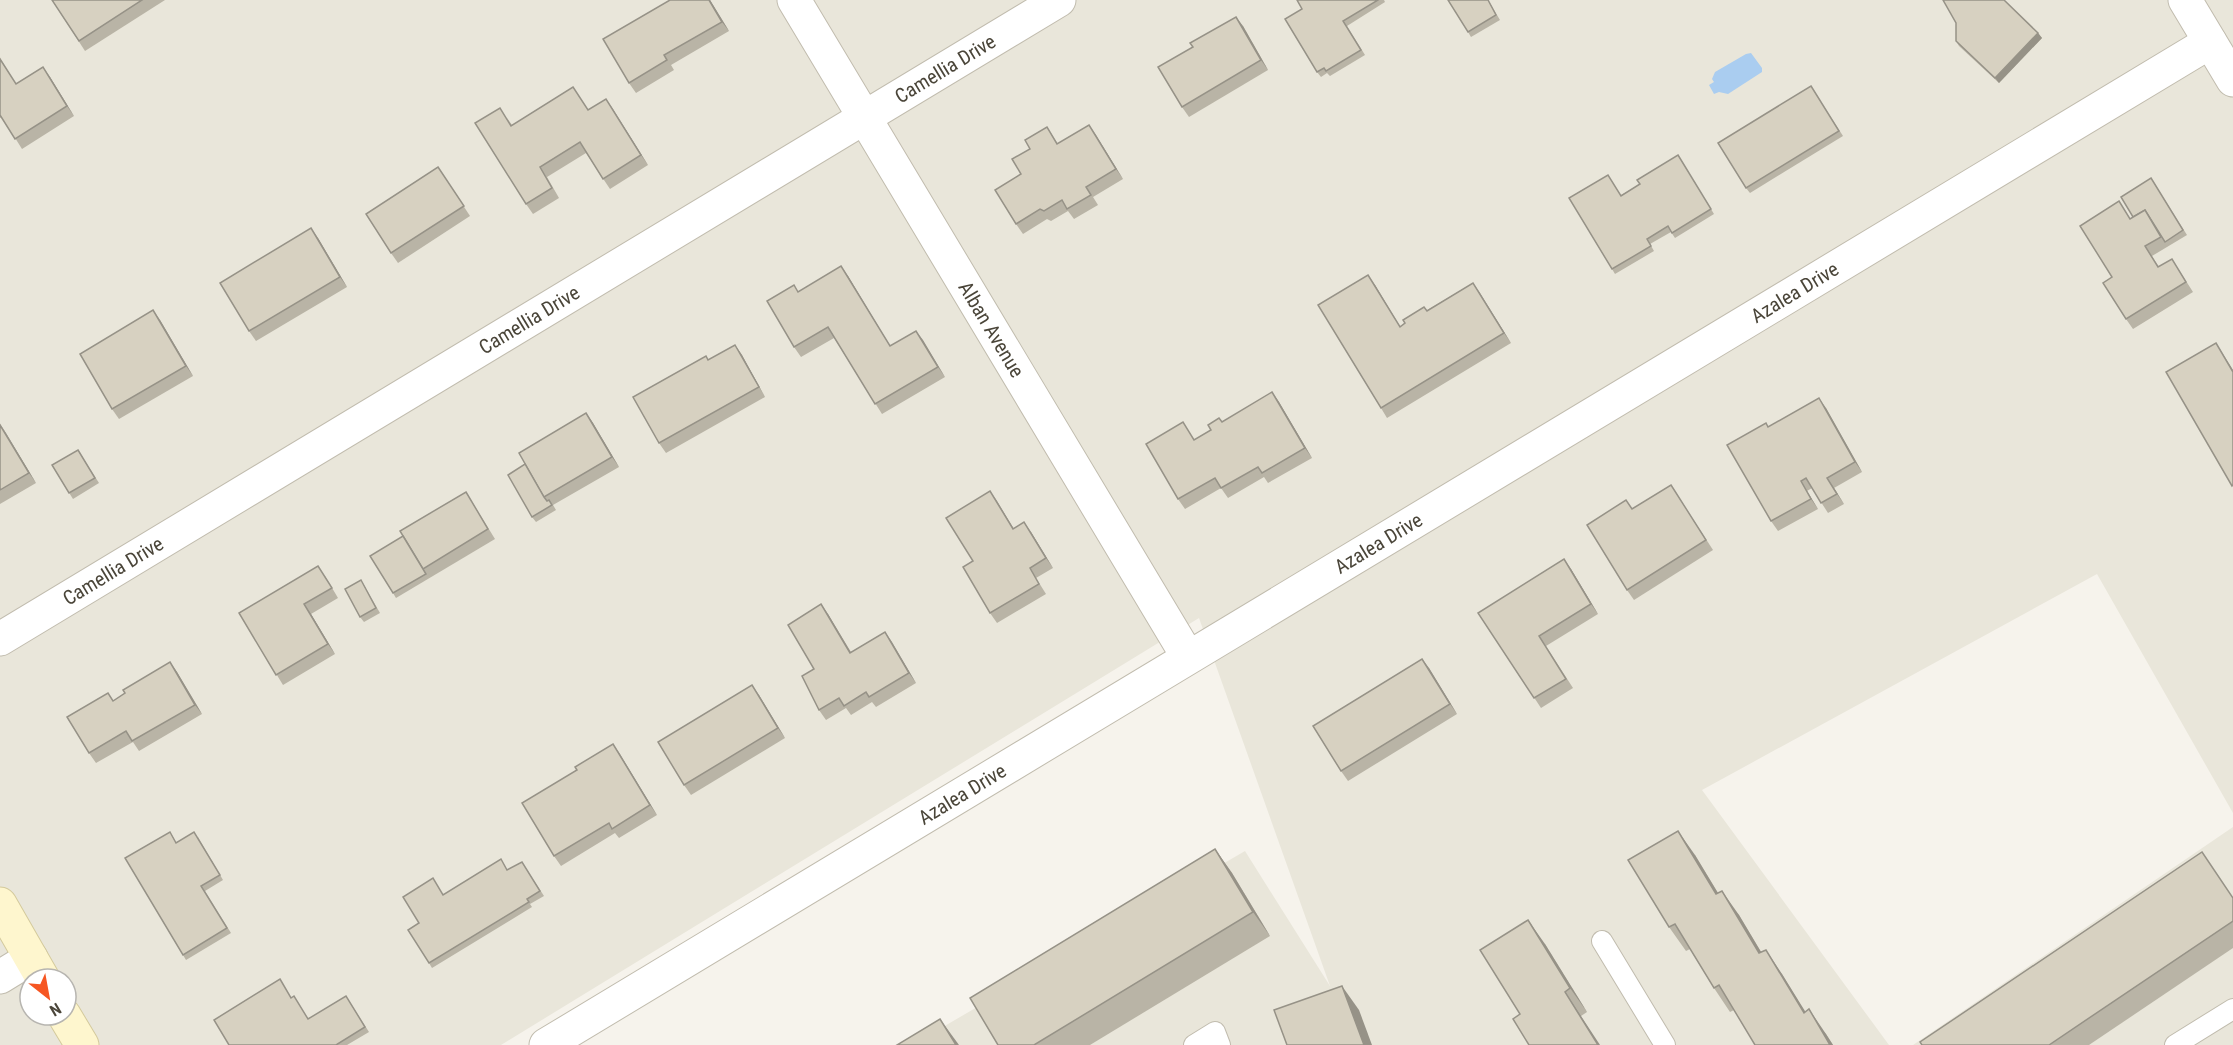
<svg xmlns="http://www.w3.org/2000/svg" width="2233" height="1045" font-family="'Roboto Condensed',sans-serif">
  <rect width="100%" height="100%" fill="#f6f3ec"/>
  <!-- residential -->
  <g fill="#e9e6da" fill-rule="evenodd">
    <path d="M0,0H2233V813L2097,574L1702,790L1889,1045H912L1245,851L1330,986L1199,618L501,1045H0ZM30,979H66V1015H30Z"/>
    <polygon points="2233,827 2233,1045 1913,1045"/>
  </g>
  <!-- water -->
  <polygon fill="#aacdf0" points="1751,53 1762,68 1762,72 1728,94 1719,92 1714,94 1709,85 1714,82 1712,79 1715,72 1746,54"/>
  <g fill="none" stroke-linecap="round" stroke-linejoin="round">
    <defs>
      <g id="service">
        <polyline points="1602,941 1665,1045"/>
        <polyline points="1194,1045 1215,1032 1220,1045"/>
        <polyline points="2175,1045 2233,1009"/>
      </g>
      <g id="minor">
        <path id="s1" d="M794,0L1188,657"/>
        <polyline points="2185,0 2233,80"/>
        <path id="s2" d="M0,639L1059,0"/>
        <polyline points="0,977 31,958"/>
        <path id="s3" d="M546,1045L2210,42"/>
      </g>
      <g id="secondary">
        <polyline points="0,904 43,979"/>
        <polyline points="64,1015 82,1045"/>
      </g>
    </defs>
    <!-- service casing -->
    <use href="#service" stroke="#c1bcae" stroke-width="22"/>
    <!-- minor casing -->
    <use href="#minor" stroke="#c1bcae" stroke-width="35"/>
    <!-- secondary casing -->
    <use href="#secondary" stroke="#d4ca9c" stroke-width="35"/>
    <!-- service -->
    <use href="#service" stroke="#fff" stroke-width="20"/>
    <!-- minor -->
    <use href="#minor" stroke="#fff" stroke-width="33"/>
    <!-- secondary -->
    <use href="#secondary" stroke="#fef6ce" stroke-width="33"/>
  </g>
  <!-- wall -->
  <g fill="#b9b4a6">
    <polygon points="52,0 165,0 85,51"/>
    <polygon points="710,0 729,31 671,65 674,70 636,93 629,83"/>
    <polygon points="1297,0 1384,0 1385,2 1347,26 1365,55 1330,76 1327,73 1321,77 1317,72 1302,9"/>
    <polygon points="1488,0 1500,20 1471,37 1468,32"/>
    <polygon points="1243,26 1268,70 1189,117 1182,107"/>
    <polygon points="2038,33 2042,38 1999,83 1959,46 1956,41"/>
    <polygon points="0,58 16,84 50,77 74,116 22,149 2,117 0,118"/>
    <polygon points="1811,86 1843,136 1750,193 1746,188"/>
    <polygon points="573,87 588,110 606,99 648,165 610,189 586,153 547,177 559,198 533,214 526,204 507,118 512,125"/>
    <polygon points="1089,125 1123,179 1093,197 1098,205 1074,219 1068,211 1051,221 1047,219 1023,234 1016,224 1030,149 1047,127 1058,144"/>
    <polygon points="1678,155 1714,214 1675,238 1671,232 1650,244 1654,251 1615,274 1612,269 1621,195 1640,184"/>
    <polygon points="438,167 470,216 398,263 391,253"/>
    <polygon points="2151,178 2187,235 2152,256 2159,267 2172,259 2193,292 2133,329 2126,319 2112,277 2131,219 2133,217"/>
    <polygon points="318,238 347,287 256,341 249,331"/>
    <polygon points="848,276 890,346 916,331 945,377 882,414 834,338 801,357 794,347 799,291"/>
    <polygon points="1473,283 1511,343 1387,418 1381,408 1375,285 1400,326"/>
    <polygon points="160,320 193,376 119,419 112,409"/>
    <polygon points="735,345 742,355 765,397 666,453 659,443 706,356 709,360"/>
    <polygon points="1272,392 1279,402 1312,458 1268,483 1264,477 1228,498 1221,488 1185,509 1178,499 1183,422 1194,440"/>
    <polygon points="1826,408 1862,472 1834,488 1844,504 1828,513 1812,488 1807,491 1818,509 1778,531 1771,521 1769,427"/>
    <polygon points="586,413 593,423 619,467 553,505 556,510 536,522 532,517 525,464"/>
    <polygon points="0,424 36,483 0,504"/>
    <polygon points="78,450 99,483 73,499 52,465"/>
    <polygon points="1671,485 1713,550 1634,600 1627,590 1632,509"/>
    <polygon points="990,491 1013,528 1031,532 1053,568 1036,578 1046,594 997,623 990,613 973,561"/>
    <polygon points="466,492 495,539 396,598 393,593 403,536"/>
    <polygon points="1571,569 1598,614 1546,646 1573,688 1541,708 1478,613"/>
    <polygon points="325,576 338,598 311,614 335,654 283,685 239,613"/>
    <polygon points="361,580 380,613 364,622 360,617"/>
    <polygon points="828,614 851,652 885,632 916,683 876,707 872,702 851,715 846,708 826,720 819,710 814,669"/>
    <polygon points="170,662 177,672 202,714 139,751 133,742 96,763 89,753 113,701 125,693"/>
    <polygon points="1429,668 1457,714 1348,781 1341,771"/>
    <polygon points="759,695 785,738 691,795 684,785"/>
    <polygon points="613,744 657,815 619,838 615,833 561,866 554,856 577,770"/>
    <polygon points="170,832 176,842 198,837 223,880 205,891 231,933 186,960 183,955"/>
    <polygon points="1215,849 1232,873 1270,936 1090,1045 998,1045"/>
    <polygon points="1695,855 1718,893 1739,915 1761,952 1782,974 1805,1012 1826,1034 1833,1045 1755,1045 1734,1010 1730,1012 1714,988 1690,949 1686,951 1669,927"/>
    <polygon points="522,862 544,896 530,904 532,907 432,968 429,963 443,895 508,870"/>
    <polygon points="2233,897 2233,948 2089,1045 1922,1045"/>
    <polygon points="1545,944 1587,1012 1581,1016 1520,1014"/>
    <polygon points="346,996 369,1032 347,1045 229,1045 292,997 308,1019"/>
  </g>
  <!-- shaded-wall -->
  <g fill="#969287">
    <polygon points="709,0 710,0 729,31 722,22"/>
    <polygon points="1236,17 1243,26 1268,70 1261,60"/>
    <polygon points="2038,33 2042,38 1999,83 1995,78"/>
    <polygon points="43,67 50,77 74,116 67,106"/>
    <polygon points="606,99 613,109 648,165 641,155"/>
    <polygon points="1089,125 1096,135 1123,179 1116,169"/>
    <polygon points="311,228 318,238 347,287 340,277"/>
    <polygon points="841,266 848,276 896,356 890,346"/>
    <polygon points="1368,275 1375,285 1406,337 1400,327"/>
    <polygon points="1473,283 1480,293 1511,343 1504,333"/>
    <polygon points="153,310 160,320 193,376 186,366"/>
    <polygon points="916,331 923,340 945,377 938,367"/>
    <polygon points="2216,343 2233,370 2233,372"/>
    <polygon points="735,345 742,355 765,397 759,387"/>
    <polygon points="1272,392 1279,402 1312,458 1305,448"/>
    <polygon points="1819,398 1826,408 1862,472 1855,462"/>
    <polygon points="586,413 593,423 619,467 612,457"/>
    <polygon points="0,424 6,433 36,483 29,473"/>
    <polygon points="1827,478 1834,488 1844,504 1837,494"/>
    <polygon points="1801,481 1807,491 1818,509 1811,499"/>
    <polygon points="990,491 997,501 1020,539 1013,529"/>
    <polygon points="1024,522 1031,532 1053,568 1046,558"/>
    <polygon points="1564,559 1571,569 1598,614 1591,604"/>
    <polygon points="304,604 311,614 335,654 328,644"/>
    <polygon points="821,604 828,614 857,663 850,653"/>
    <polygon points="885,632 892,642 916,683 909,673"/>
    <polygon points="1422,659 1429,668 1457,714 1450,704"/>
    <polygon points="170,662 177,672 202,714 195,705"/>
    <polygon points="752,685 759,695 785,738 778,728"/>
    <polygon points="613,744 620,754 657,815 650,805"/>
    <polygon points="1678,831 1695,855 1733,918 1716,894"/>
    <polygon points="1215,849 1232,873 1270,936 1253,912"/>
    <polygon points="1722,891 1739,915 1776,977 1759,953"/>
    <polygon points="1528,920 1545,944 1587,1012 1570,988"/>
    <polygon points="1766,950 1782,974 1821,1037 1804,1013"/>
    <polygon points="1342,986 1359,1010 1372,1045 1364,1045"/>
    <polygon points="1565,992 1581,1016 1600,1045 1598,1045"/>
    <polygon points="1809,1009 1826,1034 1833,1045 1830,1045"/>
    <polygon points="940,1019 959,1045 956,1045"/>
  </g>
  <!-- building -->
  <g fill="#d7d1c1" stroke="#969287" stroke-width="1.5">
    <polygon points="52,0 142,0 79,41"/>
    <polygon points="670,0 709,0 722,22 664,55 667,60 629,83 603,39"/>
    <polygon points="1297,0 1378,0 1343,21 1361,50 1326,71 1324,68 1317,72 1285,19 1302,9"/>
    <polygon points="1448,0 1488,0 1496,15 1468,32"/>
    <polygon points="1943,0 2004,0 2038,33 1995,78 1956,41 1956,23"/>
    <polygon points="1236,17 1261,60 1182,107 1158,67 1193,47 1190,43"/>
    <polygon points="0,59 16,84 43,67 67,106 15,139 0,115"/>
    <polygon points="1811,86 1839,131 1746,188 1718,143"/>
    <polygon points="573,87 588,110 606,99 641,155 603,179 580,142 540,167 552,188 526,204 475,123 500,108 511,126"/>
    <polygon points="1089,125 1116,169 1086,187 1091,195 1067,209 1062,200 1044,211 1040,209 1016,224 995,190 1021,174 1012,159 1030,149 1025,140 1047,127 1057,144"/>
    <polygon points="1678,155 1711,209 1672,233 1668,226 1647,239 1651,246 1612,269 1569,198 1608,175 1621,196 1640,184 1637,180"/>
    <polygon points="438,167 464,206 391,253 366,214"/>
    <polygon points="2151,178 2183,230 2165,242 2145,210 2133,217 2121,197"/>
    <polygon points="2119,201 2130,219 2145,210 2161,237 2145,246 2158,267 2172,259 2186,282 2126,319 2103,283 2112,277 2080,226"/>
    <polygon points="311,228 340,277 249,331 220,283"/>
    <polygon points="841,266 890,346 916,331 938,367 875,404 828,327 794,347 767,301 794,285 798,292"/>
    <polygon points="1368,275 1400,327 1405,323 1403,320 1424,307 1427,311 1473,283 1504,333 1381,408 1318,305"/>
    <polygon points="153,310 186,366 112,409 80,354"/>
    <polygon points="2216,343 2233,372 2233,485 2232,486 2166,372"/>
    <polygon points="735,345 759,387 659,443 633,397 706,356 708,360"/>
    <polygon points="1272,392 1305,448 1262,473 1258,467 1221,488 1215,478 1178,499 1146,444 1183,422 1194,440 1211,430 1208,425 1219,418 1222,422"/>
    <polygon points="1819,398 1855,462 1827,478 1837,494 1821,503 1806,478 1801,481 1811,499 1771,521 1727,445 1766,423 1768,427"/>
    <polygon points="586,413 612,457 544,497 519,453"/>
    <polygon points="0,425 29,473 0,490"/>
    <polygon points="78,450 95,478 69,493 52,465"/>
    <polygon points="525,464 544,497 547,501 549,500 552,505 532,517 508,475"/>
    <polygon points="1671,485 1706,540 1627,590 1587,525 1626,500 1632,509"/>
    <polygon points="990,491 1013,529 1024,522 1046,558 1030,568 1039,584 990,613 963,567 973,561 946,518"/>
    <polygon points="466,492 488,529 423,569 400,531"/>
    <polygon points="403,536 426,574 393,593 370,556"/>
    <polygon points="1564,559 1591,604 1539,636 1566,679 1534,698 1478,613"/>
    <polygon points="318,566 332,588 304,604 328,644 276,675 239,613"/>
    <polygon points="361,580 376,608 360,617 345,589"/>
    <polygon points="821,604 850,653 885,632 909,673 869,697 866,692 844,706 839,698 819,710 802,676 814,669 788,625"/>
    <polygon points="1422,659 1450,704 1341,771 1313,726"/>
    <polygon points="170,662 195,705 132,741 126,731 89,753 67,717 108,693 113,701 125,693 123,690"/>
    <polygon points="752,685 778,728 684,785 658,742"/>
    <polygon points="613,744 650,805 612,829 609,823 554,856 522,803 577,770 575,767"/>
    <polygon points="1678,831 1716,894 1722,891 1759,953 1766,950 1804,1013 1809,1009 1830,1045 1755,1045 1719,985 1714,988 1675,924 1669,927 1628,860"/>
    <polygon points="170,832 176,843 194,832 220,875 201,886 227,928 183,955 125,858"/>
    <polygon points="1215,849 1253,912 1034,1045 998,1045 970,998"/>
    <polygon points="2202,852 2233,898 2233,921 2049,1045 1922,1045 1920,1042"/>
    <polygon points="501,859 507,870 522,862 540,891 527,899 529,902 429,963 408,930 419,923 403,897 433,878 443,895"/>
    <polygon points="1528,920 1570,988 1565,992 1598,1045 1529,1045 1513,1019 1520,1014 1480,950"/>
    <polygon points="280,979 291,998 294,996 308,1019 346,996 365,1027 336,1045 229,1045 214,1020"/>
    <polygon points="1342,986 1364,1045 1287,1045 1274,1010"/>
    <polygon points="940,1019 956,1045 897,1045"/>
  </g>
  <g text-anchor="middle" stroke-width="6" stroke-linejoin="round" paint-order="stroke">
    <!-- street labels -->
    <g font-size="20" fill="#4a4539" stroke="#fff">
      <text dy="7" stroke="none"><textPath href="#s2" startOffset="1104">Camellia Drive</textPath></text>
      <text dy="7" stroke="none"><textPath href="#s3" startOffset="1458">Azalea Drive</textPath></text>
      <text dy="7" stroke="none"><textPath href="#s2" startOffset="618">Camellia Drive</textPath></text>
      <text dy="7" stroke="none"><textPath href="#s1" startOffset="384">Alban Avenue</textPath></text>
      <text dy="7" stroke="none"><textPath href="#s3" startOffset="972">Azalea Drive</textPath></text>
      <text dy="7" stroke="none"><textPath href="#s2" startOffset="132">Camellia Drive</textPath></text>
      <text dy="7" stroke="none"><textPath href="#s3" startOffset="486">Azalea Drive</textPath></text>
    </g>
  </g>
  <!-- north arrow -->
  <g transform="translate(48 997) rotate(149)"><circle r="28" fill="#ffffff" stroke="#b7b5b0" stroke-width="1.5"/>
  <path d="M0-4.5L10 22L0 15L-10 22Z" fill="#f65622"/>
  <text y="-9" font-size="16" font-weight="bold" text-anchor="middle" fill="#4a4539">N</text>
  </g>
</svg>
